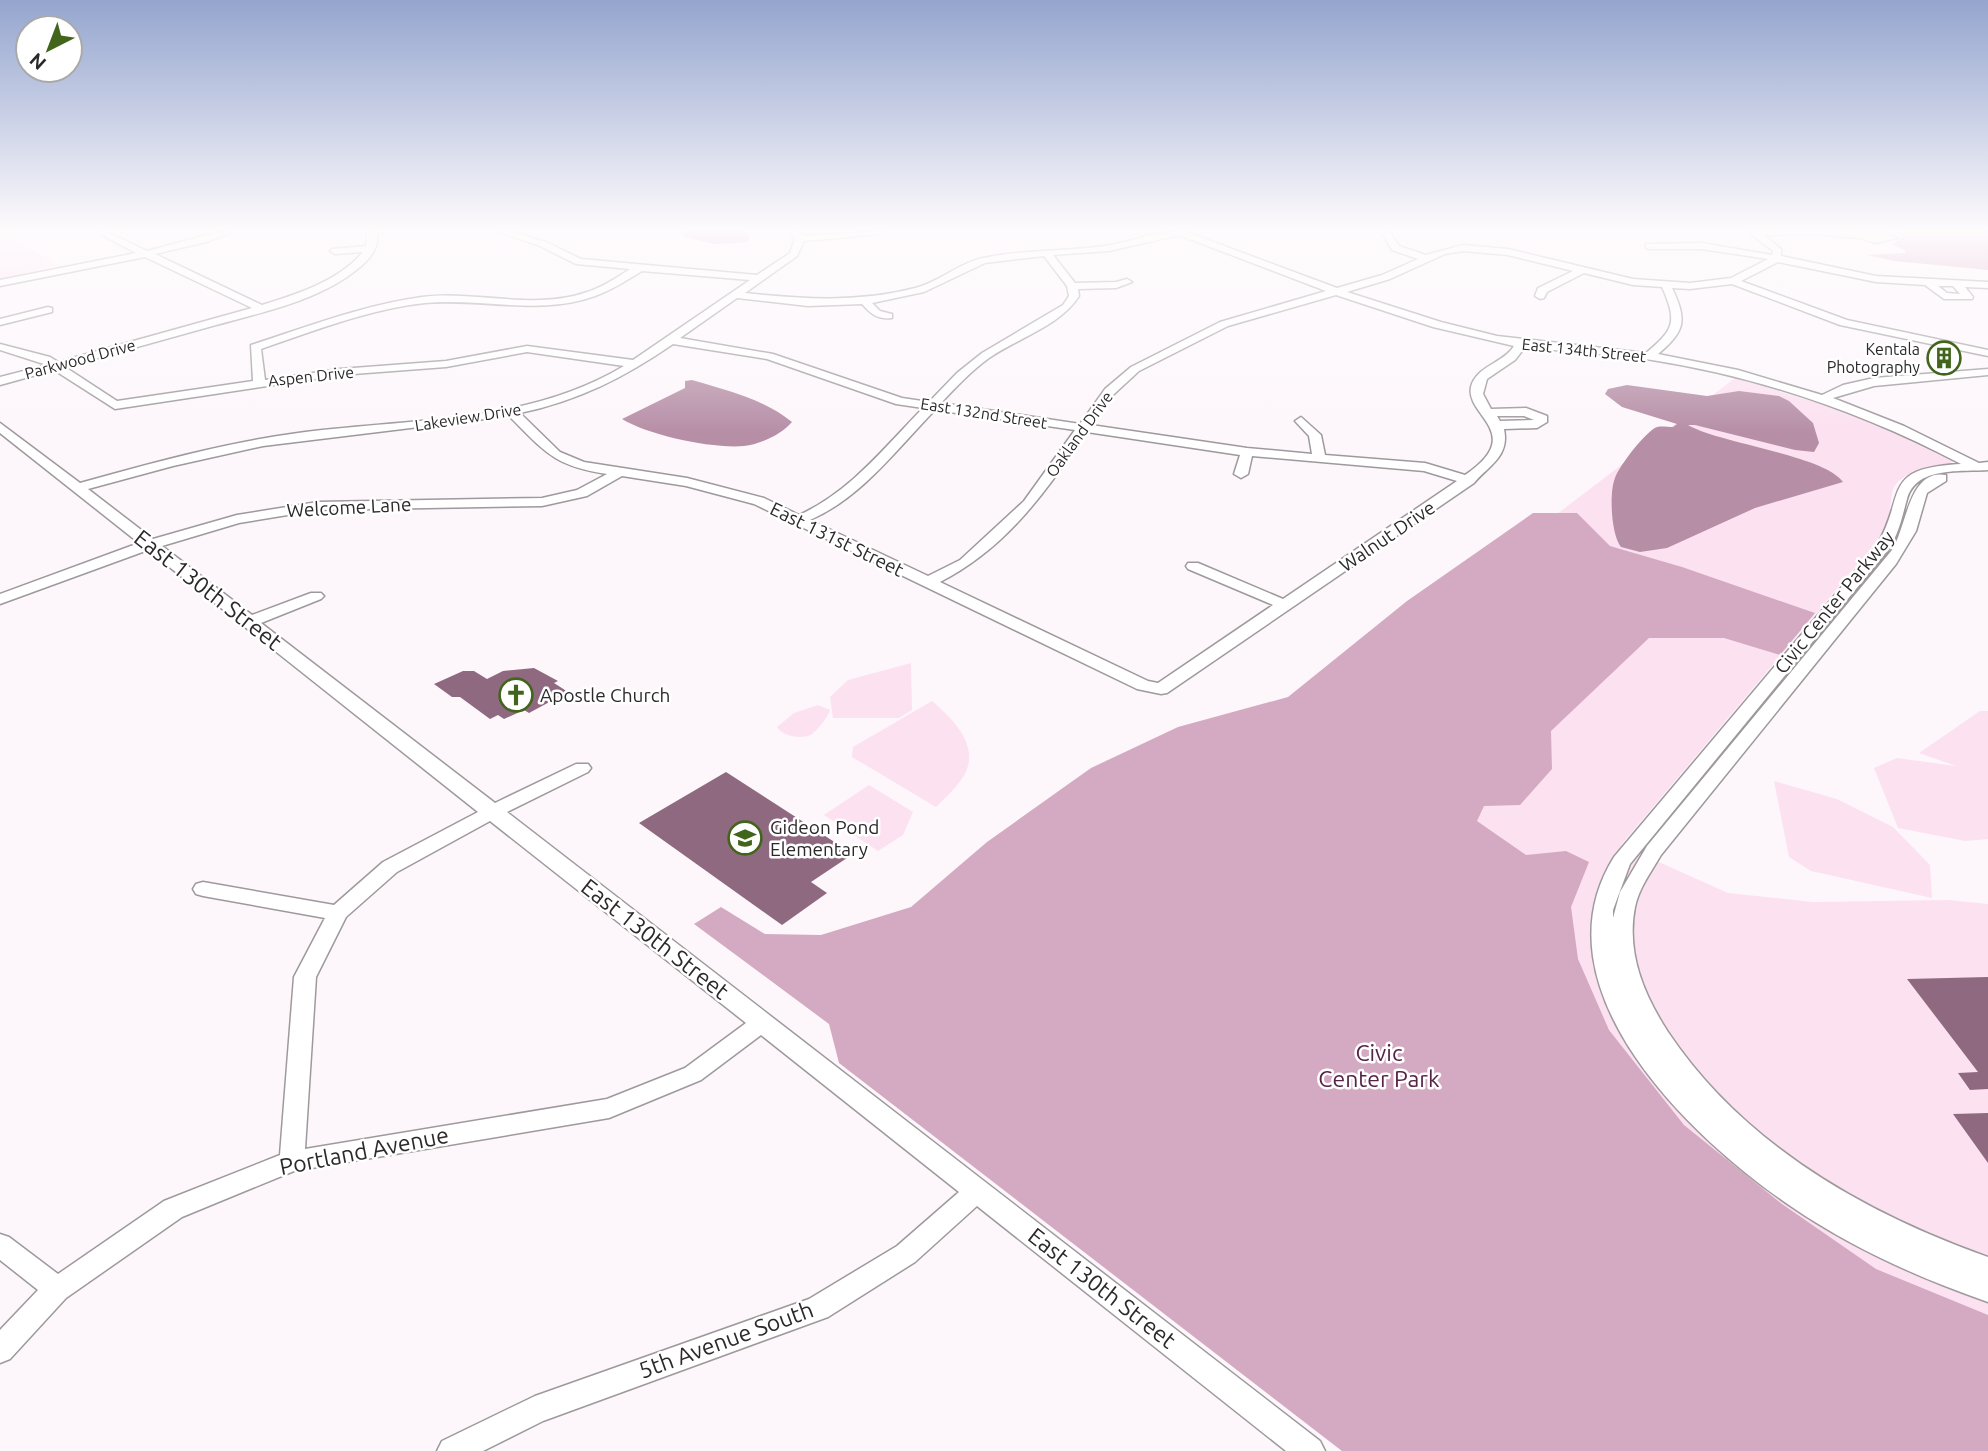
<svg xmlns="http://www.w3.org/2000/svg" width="1988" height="1451" font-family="Ubuntu,sans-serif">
  <rect width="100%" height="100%" fill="#fdf7fb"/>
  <!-- green -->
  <g fill="#fce1f1">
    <polygon points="0,231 59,265 0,279"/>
    <path d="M1735,378L1851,413L1885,426L1953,461C1940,473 1912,466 1897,483C1890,490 1892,501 1890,510C1888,522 1883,531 1877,541L1621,845L1728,893L1813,902L1949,900L1988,904V1451H1342L839,1063Z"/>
    <polygon points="911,663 912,710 899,718 833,718 830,697 848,680"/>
    <path d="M932,701C953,719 982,747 963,777C956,788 945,798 936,807L852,757L853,747Z"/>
    <path d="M818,705L830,710C827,719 817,730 811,735C800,739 784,737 777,727L794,713Z"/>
    <polygon points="1980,711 1988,711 1988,839 1965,841 1898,828 1874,768 1897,758 1956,766 1919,753"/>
    <polygon points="1774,781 1837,799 1893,827 1930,865 1932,898 1811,871 1789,857"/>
    <polygon points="869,785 913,812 903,835 878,851 824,815"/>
  </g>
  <!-- forest -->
  <g fill="#d4aac3">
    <polygon points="1898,231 1988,231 1988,270 1894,261 1867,255 1905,253 1905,250 1892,244 1902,237"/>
    <polygon points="1533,513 1577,513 1610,546 1682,567 1815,613 1780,655 1724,638 1649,638 1551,731 1552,769 1520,805 1484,806 1477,821 1526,855 1566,851 1589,862 1571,907 1578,959 1609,1030 1684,1125 1782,1204 1876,1269 1988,1315 1988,1451 1342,1451 839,1063 829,1024 694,924 721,907 765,934 821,935 911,907 987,842 1091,768 1178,727 1288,697 1407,601"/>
  </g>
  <!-- water -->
  <g fill="#b68ea6">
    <polygon points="683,231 744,231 750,237 747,242 715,244 684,237"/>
    <path d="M692,380C726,390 764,399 792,422C781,435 760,444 744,446C712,449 648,435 622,419L685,388V381Z"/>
    <path d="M1627,385L1707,396L1739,391L1779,396L1789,401L1813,423L1819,443L1814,452L1795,450L1695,425H1688C1721,444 1824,455 1843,482L1755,508L1667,548L1640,552L1621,547C1611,535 1609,492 1615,478C1619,466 1646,431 1657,427C1662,426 1668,427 1673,427L1677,424L1622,407L1605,394L1608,389Z"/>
  </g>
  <!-- building -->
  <g fill="#8f6980">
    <polygon points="534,668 558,681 554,683 568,692 529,713 524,710 504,719 498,715 490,719 460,697 452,697 434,684 463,671 474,671 487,679 503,671"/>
    <polygon points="726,772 853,854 811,882 827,893 782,925 639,823"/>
    <polygon points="1988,977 1988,1089 1970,1090 1958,1073 1978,1072 1907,979"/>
    <polygon points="1988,1113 1988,1163 1953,1114"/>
  </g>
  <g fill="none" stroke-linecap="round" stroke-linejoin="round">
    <defs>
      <g id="minor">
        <path d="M94,231H105L147,251L222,231H235L206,242L155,254L262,305C297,294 339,281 363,252L335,254L330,251L332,249L366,246L367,231H377C379,247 372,257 360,267C321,300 264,312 216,325C166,339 116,353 65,367L117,401L253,381L251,345C307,327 363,305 422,297C476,290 534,311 587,292C603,287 616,278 630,269L576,264L540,246L496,231H509L546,242L581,259L757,275L790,253L795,239L790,231H799L803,236L885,231L881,234L804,241L797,256L745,293C802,299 858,303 915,288C939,282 959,263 983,258C1025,249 1069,252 1111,245C1135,240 1160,231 1184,231L1337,288L1382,275L1418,259L1392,250L1381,231H1389L1399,246L1426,255L1463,245L1508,249L1633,279L1690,283L1731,278L1768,259L1702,249H1649L1646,248V244L1702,243L1772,255L1773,251L1747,231H1880L1897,238L1875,243L1860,238L1816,234L1764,235L1781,249V256L1876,276L1988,282V288L1965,287L1973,297L1972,299H1944L1925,285L1876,282L1778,262L1741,281L1847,320L1988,350V356L1840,325L1732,284L1690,289L1672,288C1687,320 1686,331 1658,354L1738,370L1822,395L1843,385L1874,378L1988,369V375L1874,386L1833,398L1904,426L1979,463L1988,462V470C1961,472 1916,466 1907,499C1902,517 1899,534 1888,550L1630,864L1613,910V918L1620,892L1647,846L1892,550C1907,526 1909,468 1946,475V481L1927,493L1916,531L1896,564L1661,855C1651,872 1639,888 1635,907C1626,953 1644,995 1668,1032C1743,1144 1864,1213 1988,1257V1302C1919,1278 1852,1248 1792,1207C1692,1140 1532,988 1614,857L1877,545C1907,494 1880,468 1961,464C1864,413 1760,377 1652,360C1610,354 1567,352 1525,347L1515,360L1487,379L1483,394L1491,409L1526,408L1547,416V422L1537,428L1504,429C1510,457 1488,466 1474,483L1167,693L1161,694L1137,689L754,504L686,486L622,476L587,496L542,506L318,510L239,523L162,546L252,615L311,593H321L324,596L321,599L261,623L495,803L576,764H588L591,768L588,772L507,812L1320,1441L1325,1451H1286L977,1206L915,1262L828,1317L543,1421L483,1451H437L442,1441L535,1396L809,1299L897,1246L959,1192L761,1035L701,1080L609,1118L294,1171L182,1217L66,1298L10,1359L0,1363V1330L38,1290L0,1260V1234L9,1237L58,1274L164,1201L280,1155L294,977L325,918L203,896L196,894L193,889L196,884L203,882L334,905L383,862L478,812L148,550L0,604V594L139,543L0,433V423L80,483C152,463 224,443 298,433C408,418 526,425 624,366L527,352L446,367L340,375L115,409L54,370L0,385V377L47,365L0,350V344L50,357L58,362L252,308L145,257L0,286V280L136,253ZM1179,235L1326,291L1220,322L1131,367L1105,389L1080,424L941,403C956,387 971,371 989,358C1018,338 1060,326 1079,296L1078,289L1116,288L1132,282L1127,279L1116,282L1075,283L1053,255L1109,251ZM1463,251L1508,255L1573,271L1538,288L1535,296L1540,299L1544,298L1547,292L1584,273L1633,285L1662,287C1677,321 1675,329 1646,353L1497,336L1441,322L1347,292L1390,279L1445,254ZM1044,256L1067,286L1069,296L1063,305L982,353L957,373L929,402L902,398L773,354L680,338L737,298L808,306L862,304C871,314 878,320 892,318V314L880,311L872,303L924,292L985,263ZM642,271L750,280L633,360L527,346L446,361L340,369L265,380L261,349C314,331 369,309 425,303C482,298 540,316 595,296C612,290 627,280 642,271ZM1938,286H1953L1960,294L1947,293ZM1336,295L1433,327L1514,346C1504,363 1476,366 1471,387C1465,416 1527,433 1465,475L1425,463L1325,455L1321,435L1301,417L1295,421L1309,436L1312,454L1247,448L1091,425L1113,395L1139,371L1228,326ZM673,344L767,359L896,404L923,408C884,448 850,492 799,515L764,498L687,478L584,462L560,452L520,413C578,401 625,377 673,344ZM935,410L1075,430L1024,501L960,560L928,576L810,520C862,497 896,450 935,410ZM509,416C545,452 554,466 607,474L577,490L542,498L318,502L237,515L153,539L88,489L173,466L263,446ZM1497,416H1524L1534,420L1500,421ZM1087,432L1240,455L1234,474L1241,478L1248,474L1252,456L1424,471L1457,481L1283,599L1198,563H1188L1186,566L1188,569L1273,605L1158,683L1148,681L940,582C1008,547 1044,493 1087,432ZM490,821L746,1023L685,1068L607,1099L305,1149L316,977L346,917L397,872Z"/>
        <polygon points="48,307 52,308 52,312 0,325 0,319"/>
      </g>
    </defs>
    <!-- minor casing -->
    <use href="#minor" stroke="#9e999c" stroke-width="3"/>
    <!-- minor -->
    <use href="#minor" fill="#fff" fill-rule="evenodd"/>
  </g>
  <!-- sky -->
  <linearGradient id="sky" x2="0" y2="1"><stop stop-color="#94a5ce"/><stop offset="0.53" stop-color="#fefbfd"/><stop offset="1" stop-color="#fefbfd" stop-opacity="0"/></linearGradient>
  <rect width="1988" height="434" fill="url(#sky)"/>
  <!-- icons -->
  <defs>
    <symbol id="building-ring" viewBox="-11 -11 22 22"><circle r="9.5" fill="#fff" stroke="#42651c" stroke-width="1.5"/><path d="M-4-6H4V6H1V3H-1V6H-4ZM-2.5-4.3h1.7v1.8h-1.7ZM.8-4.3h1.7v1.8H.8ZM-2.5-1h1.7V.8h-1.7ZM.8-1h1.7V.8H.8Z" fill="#42651c"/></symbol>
    <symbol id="church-ring" viewBox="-11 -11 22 22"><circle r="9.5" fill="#fff" stroke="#42651c" stroke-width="1.5"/><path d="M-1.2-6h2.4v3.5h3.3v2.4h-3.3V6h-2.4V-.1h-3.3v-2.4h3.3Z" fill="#42651c"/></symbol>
    <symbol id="school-ring" viewBox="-11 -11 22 22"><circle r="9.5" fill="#fff" stroke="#42651c" stroke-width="1.5"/><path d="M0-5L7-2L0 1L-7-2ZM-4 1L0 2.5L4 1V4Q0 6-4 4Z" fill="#42651c"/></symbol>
  </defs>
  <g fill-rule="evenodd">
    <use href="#building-ring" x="1925" y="339" width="38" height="38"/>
    <use href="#church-ring" x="497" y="676" width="38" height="38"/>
    <use href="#school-ring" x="726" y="819" width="38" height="38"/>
  </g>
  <g text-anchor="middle" stroke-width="5" stroke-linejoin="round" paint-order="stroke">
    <!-- far-poi labels -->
    <g font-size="16" fill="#2b292a" stroke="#fff" text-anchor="end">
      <text x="1920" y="355">Kentala<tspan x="1920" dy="18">Photography</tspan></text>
    </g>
    <!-- far-street labels -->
    <g font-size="16" fill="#2b292a" stroke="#fff">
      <text transform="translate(1584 350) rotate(6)" y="6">East 134th Street</text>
      <text transform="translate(80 359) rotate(-15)" y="6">Parkwood Drive</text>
      <text transform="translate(311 376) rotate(-6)" y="6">Aspen Drive</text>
      <text transform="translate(984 413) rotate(9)" y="6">East 132nd Street</text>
      <text transform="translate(468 417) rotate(-9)" y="6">Lakeview Drive</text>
      <text transform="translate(1079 434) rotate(-54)" y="6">Oakland Drive</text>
    </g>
    <!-- street labels -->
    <g font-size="19" fill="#2b292a" stroke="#fff">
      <text transform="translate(349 507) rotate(-3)" y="7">Welcome Lane</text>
      <text transform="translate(1387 536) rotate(-34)" y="7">Walnut Drive</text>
      <text transform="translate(837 539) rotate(26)" y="7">East 131st Street</text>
      <text transform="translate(1834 602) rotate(-51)" y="7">Civic Center Parkway</text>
    </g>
    <!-- poi labels -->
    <g font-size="19" fill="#2b292a" stroke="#fff" text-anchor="start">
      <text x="540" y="702">Apostle Church</text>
      <text x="770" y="834">Gideon Pond<tspan x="770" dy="22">Elementary</tspan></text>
    </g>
    <!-- near-street labels -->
    <g font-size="23" fill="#2b292a" stroke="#fff">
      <text transform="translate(208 590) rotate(38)" y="8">East 130th Street</text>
      <text transform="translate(655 939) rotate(38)" y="8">East 130th Street</text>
      <text transform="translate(364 1151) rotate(-11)" y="8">Portland Avenue</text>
      <text transform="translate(1102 1288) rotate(38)" y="8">East 130th Street</text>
      <text transform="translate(726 1340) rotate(-20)" y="8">5th Avenue South</text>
    </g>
    <!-- near-park labels -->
    <g font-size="23" fill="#562346" stroke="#fff">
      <text x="1379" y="1061">Civic<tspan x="1379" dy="26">Center Park</tspan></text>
    </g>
  </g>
  <!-- north arrow -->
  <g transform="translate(49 49) rotate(222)"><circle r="33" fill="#ffffff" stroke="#aaa9aa" stroke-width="2"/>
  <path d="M0-5L12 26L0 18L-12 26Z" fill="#42651c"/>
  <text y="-10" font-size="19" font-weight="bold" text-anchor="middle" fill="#2b292a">N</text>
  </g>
</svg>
